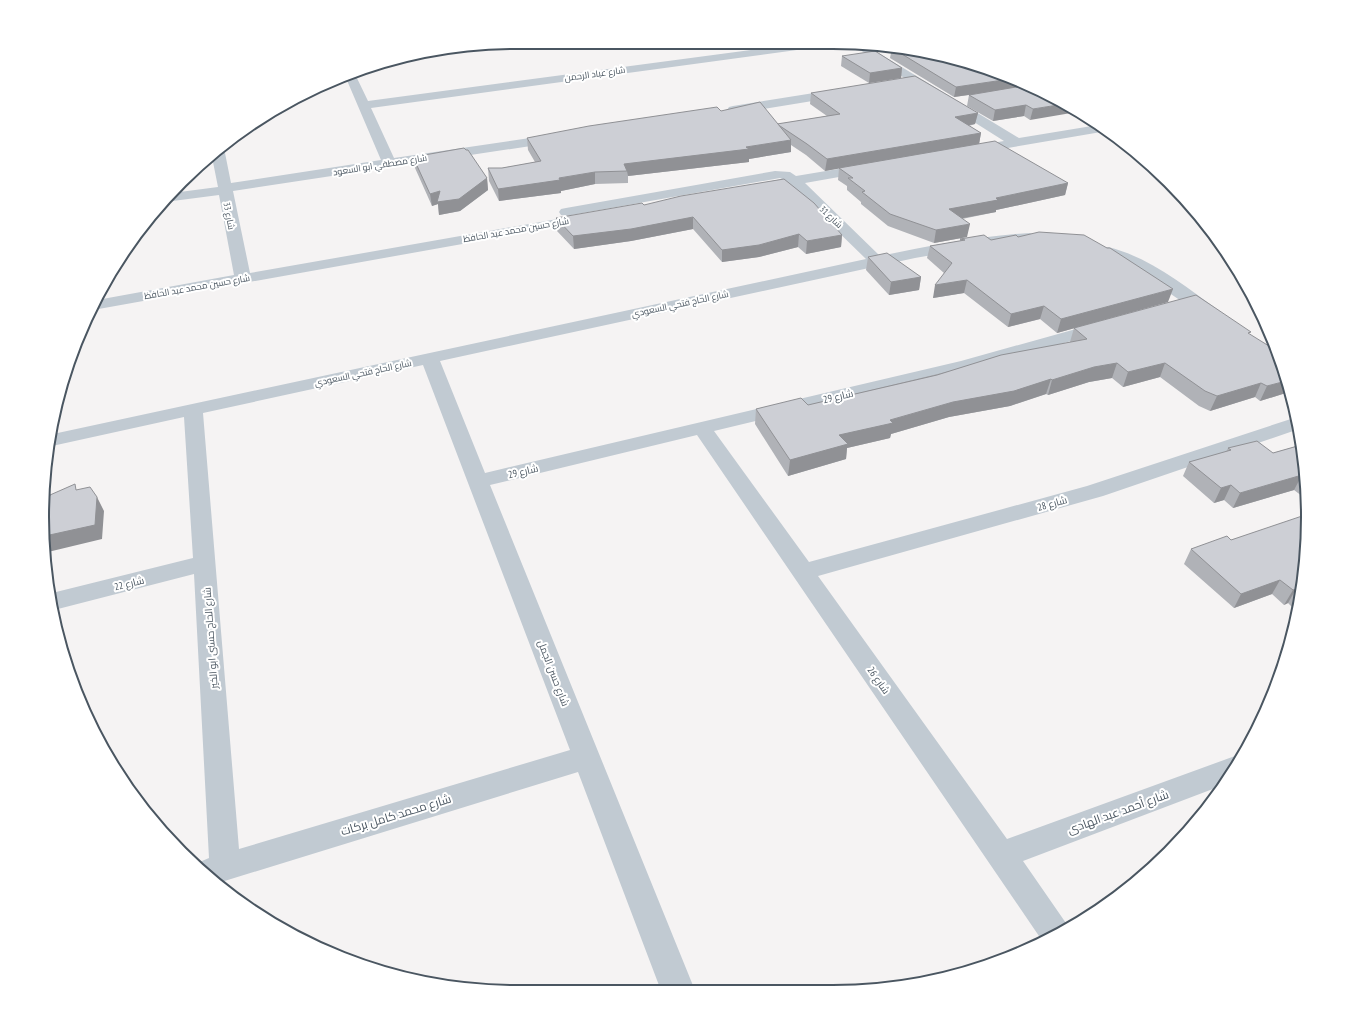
<svg xmlns="http://www.w3.org/2000/svg" width="1350" height="1034" font-family="'PT Sans Narrow',Cairo,sans-serif">
  <rect width="100%" height="100%" fill="#f5f3f3"/>
  <g fill="none" stroke-linecap="round" stroke-linejoin="round">
    <!-- street -->
    <g fill="#c1cad2" fill-rule="evenodd">
      <polygon points="517,42 524,42 519,45 473,51 468,48"/>
      <polygon points="803,43 831,43 826,46 371,108 394,158 557,134 562,135 563,138 562,141 557,142 233,191 250,273 586,214 591,215 593,218 591,221 93,310 97,300 234,275 219,195 165,202 172,193 218,187 212,157 222,150 225,153 231,183 381,160 346,78 355,74 368,101"/>
      <polygon points="849,43 862,43 1019,138 1098,125 1107,131 973,154 968,153 966,150 968,147 1004,141"/>
      <polygon points="839,89 843,90 845,93 843,96 733,114 729,113 727,110 729,107 733,106"/>
      <path d="M868,164L873,165L875,168L873,171L805,183L880,256C930,246 979,236 1030,233L1035,235L1038,238L1035,241L1030,243L972,248L915,258L440,361L485,473L961,361L1101,322L1107,323L1110,327L1107,331L972,369L714,431L809,562L1087,486L1297,417L1299,429L1103,496L818,576L1007,839L1235,756L1240,758L1226,784L1023,861L1068,926L1041,939L697,435L490,485L694,988H660L578,772L218,883L195,864L209,858L194,574L54,610L52,593L193,558L184,417L52,446L53,434L866,259L791,186L760,191L755,190L753,187L755,184L782,179L780,178L566,216L561,215L559,212L561,209L566,208L775,171L790,172L796,176ZM423,365L570,750L239,849L203,413Z"/>
      <path d="M1108,247C1149,257 1185,286 1218,310L1221,314L1218,318L1212,319L1206,318L1143,275L1102,255L1100,252L1102,249Z"/>
    </g>
  </g>
  <!-- wall -->
  <g fill="#b0b2b7">
    <polygon points="892,48 1016,87 1043,91 1030,120 1024,116 993,121 967,106 969,95 954,97 890,58"/>
    <polygon points="842,56 902,68 901,78 869,83 841,66"/>
    <polygon points="811,93 978,113 975,124 969,126 981,133 979,144 1068,183 1065,195 996,210 996,212 962,219 967,237 934,243 888,226 861,204 861,202 847,190 847,186 838,180 839,168 825,171 806,155 791,145 791,152 749,159 749,162 628,176 628,183 595,184 561,191 561,193 499,201 489,181 488,168 502,168 535,162 528,150 527,138 721,111 778,124 827,116 810,104"/>
    <polygon points="413,157 487,178 488,190 460,211 439,215 438,204 432,206 415,168"/>
    <polygon points="644,205 842,235 841,247 806,254 798,247 759,257 722,262 693,229 631,241 574,249 557,231 556,218"/>
    <polygon points="1018,237 1168,302 1057,333 1040,319 1008,327 964,293 933,298 944,273 927,258 930,246 960,241 960,239 991,240"/>
    <polygon points="868,257 921,277 919,290 889,295 866,270"/>
    <polygon points="1074,328 1250,335 1277,351 1289,392 1260,401 1255,397 1210,411 1199,406 1160,377 1123,387 1112,378 1089,382 1048,395 1046,394 1010,406 949,417 891,434 890,438 847,448 846,459 788,476 755,424 756,409 808,405 842,397 1070,342"/>
    <polygon points="1300,431 1300,437 1297,435"/>
    <polygon points="1301,445 1306,499 1294,490 1233,508 1224,500 1214,503 1183,476 1189,462 1226,452 1228,448 1273,453"/>
    <polygon points="1308,517 1299,607 1294,609 1288,603 1284,605 1272,594 1234,608 1184,564 1191,549 1231,540"/>
  </g>
  <!-- shaded-wall -->
  <g fill="#909195">
    <polygon points="902,68 901,78 869,83 870,73"/>
    <polygon points="1010,79 1017,81 1016,88 954,97 956,87"/>
    <polygon points="1064,104 1077,112 1030,120 1033,109"/>
    <polygon points="1026,105 1024,116 993,121 995,110"/>
    <polygon points="978,113 975,124 953,128 955,117"/>
    <polygon points="981,133 979,144 825,171 827,159"/>
    <polygon points="791,140 791,152 749,159 749,162 628,176 627,171 624,164 746,147"/>
    <polygon points="595,172 595,184 561,191 561,193 499,201 498,189"/>
    <polygon points="487,178 488,190 460,211 439,215 438,204 432,206 430,194"/>
    <polygon points="1068,183 1065,195 996,210 996,212 947,221 949,209 996,198"/>
    <polygon points="693,217 693,229 631,241 574,249 573,236"/>
    <polygon points="970,224 967,237 934,243 936,230"/>
    <polygon points="799,234 798,247 759,257 722,262 722,250"/>
    <polygon points="842,235 841,247 806,254 807,241"/>
    <polygon points="921,277 919,290 889,295 891,282"/>
    <polygon points="967,280 964,293 933,298 935,285"/>
    <polygon points="1173,289 1168,302 1057,333 1061,319"/>
    <polygon points="1044,306 1040,319 1008,327 1011,314"/>
    <polygon points="1117,363 1112,378 1089,382 1048,395 1052,380 1094,367"/>
    <polygon points="1165,363 1160,377 1123,387 1128,372"/>
    <polygon points="1051,379 1046,394 1010,406 949,417 891,434 890,438 847,448 846,459 788,476 790,460 839,435 953,402"/>
    <polygon points="1286,381 1289,392 1260,401 1267,386"/>
    <polygon points="1261,383 1255,397 1210,411 1217,396"/>
    <polygon points="1302,475 1294,490 1233,508 1240,493"/>
    <polygon points="1231,485 1224,500 1214,503 1221,488"/>
    <polygon points="97,497 104,511 102,539 48,552 47,556 45,536"/>
    <polygon points="1280,580 1272,594 1234,608 1241,594"/>
    <polygon points="1296,589 1288,603 1284,605 1293,590"/>
    <polygon points="1300,600 1299,607 1294,609"/>
  </g>
  <!-- building -->
  <g fill="#cdcfd5" stroke="#909195">
    <polygon points="892,48 894,48 956,58 1010,79 956,87"/>
    <polygon points="875,51 902,68 870,73 842,56"/>
    <polygon points="915,76 978,113 955,117 981,133 827,159 807,144 777,124 840,114 811,93"/>
    <polygon points="1028,85 1043,91 1064,104 1033,109 1026,105 995,110 969,95"/>
    <polygon points="760,102 791,140 746,147 749,149 624,164 627,171 595,172 559,178 560,180 498,189 488,168 502,168 541,161 527,138 589,126 717,107 721,111"/>
    <polygon points="995,141 1068,183 996,198 998,200 949,209 970,224 936,230 890,214 862,192 865,191 848,178 853,178 839,168"/>
    <polygon points="464,148 466,150 468,150 487,178 459,199 437,202 440,191 430,194 413,157"/>
    <polygon points="784,179 814,203 842,235 807,241 799,234 759,245 722,250 693,217 631,229 573,236 556,218 642,203 644,205 681,196"/>
    <polygon points="1039,232 1084,235 1107,248 1110,248 1173,289 1061,319 1044,306 1011,314 967,280 935,285 952,263 930,246 965,240 960,239 984,235 991,240 1016,235 1018,237"/>
    <polygon points="887,253 921,277 891,282 868,257"/>
    <polygon points="1196,295 1251,332 1248,333 1277,351 1286,381 1267,386 1261,383 1217,396 1205,391 1165,363 1128,372 1117,363 1094,367 1052,380 1051,379 1014,391 953,402 890,420 893,423 839,435 848,444 790,460 756,409 801,398 808,405 842,397 937,375 1001,355 1087,339 1074,328"/>
    <polygon points="1257,441 1273,453 1301,445 1304,477 1302,475 1240,493 1231,485 1221,488 1189,462 1231,450 1228,448"/>
    <polygon points="75,484 76,490 90,487 97,497 95,525 45,536 42,517 44,505 46,504 50,495"/>
    <polygon points="1308,514 1308,517 1301,592 1296,589 1293,590 1280,580 1241,594 1191,549 1227,536 1231,540"/>
  </g>
  <g text-anchor="middle" stroke-width="4" stroke-linejoin="round" paint-order="stroke">
    <!-- far-street labels -->
    <g font-size="9" fill="#4a5661" stroke="#fff">
      <text transform="translate(595 74) rotate(-8)" y="3">شارع عباد الرحمن</text>
      <text transform="translate(380 165) rotate(-9)" y="3">شارع مصطفي ابو السعود</text>
      <text transform="translate(229 216) rotate(79)" y="3">شارع 33</text>
      <text transform="translate(831 217) rotate(44)" y="3">شارع 31</text>
      <text transform="translate(516 230) rotate(-10)" y="3">شارع حسين محمد عبد الحافظ</text>
      <text transform="translate(197 287) rotate(-10)" y="3">شارع حسين محمد عبد الحافظ</text>
      <text transform="translate(680 304) rotate(-12)" y="3">شارع الحاج فتحي السعودي</text>
      <text transform="translate(363 373) rotate(-12)" y="3">شارع الحاج فتحي السعودي</text>
    </g>
    <!-- street labels -->
    <g font-size="10" fill="#4a5661" stroke="#fff">
      <text transform="translate(838 396) rotate(-13)" y="4">شارع 29</text>
      <text transform="translate(523 471) rotate(-13)" y="4">شارع 29</text>
      <text transform="translate(1052 503) rotate(-16)" y="4">شارع 28</text>
      <text transform="translate(129 583) rotate(-14)" y="4">شارع 22</text>
      <text transform="translate(210 638) rotate(-94)" y="4">شارع الحاج حسنى ابو الخير</text>
      <text transform="translate(554 673) rotate(69)" y="4">شارع حسن الجمل</text>
      <text transform="translate(879 680) rotate(55)" y="4">شارع 26</text>
    </g>
    <!-- near-street labels -->
    <g font-size="12" fill="#4a5661" stroke="#fff">
      <text transform="translate(1118 812) rotate(-20)" y="4">شارع أحمد عبد الهادى</text>
      <text transform="translate(396 815) rotate(-17)" y="4">شارع محمد كامل بركات</text>
    </g>
  </g>
  <!-- crop -->
  <path d="M0 0H1350V1034H0ZM517 49H833A468 468 0 0 1 1301 517V517A468 468 0 0 1 833 985H517A468 468 0 0 1 49 517V517A468 468 0 0 1 517 49Z" fill="#fff" fill-rule="evenodd"/>
  <path fill="none" stroke="#4a5661" stroke-width="2" d="M517 49H833A468 468 0 0 1 1301 517V517A468 468 0 0 1 833 985H517A468 468 0 0 1 49 517V517A468 468 0 0 1 517 49Z"/>
</svg>
